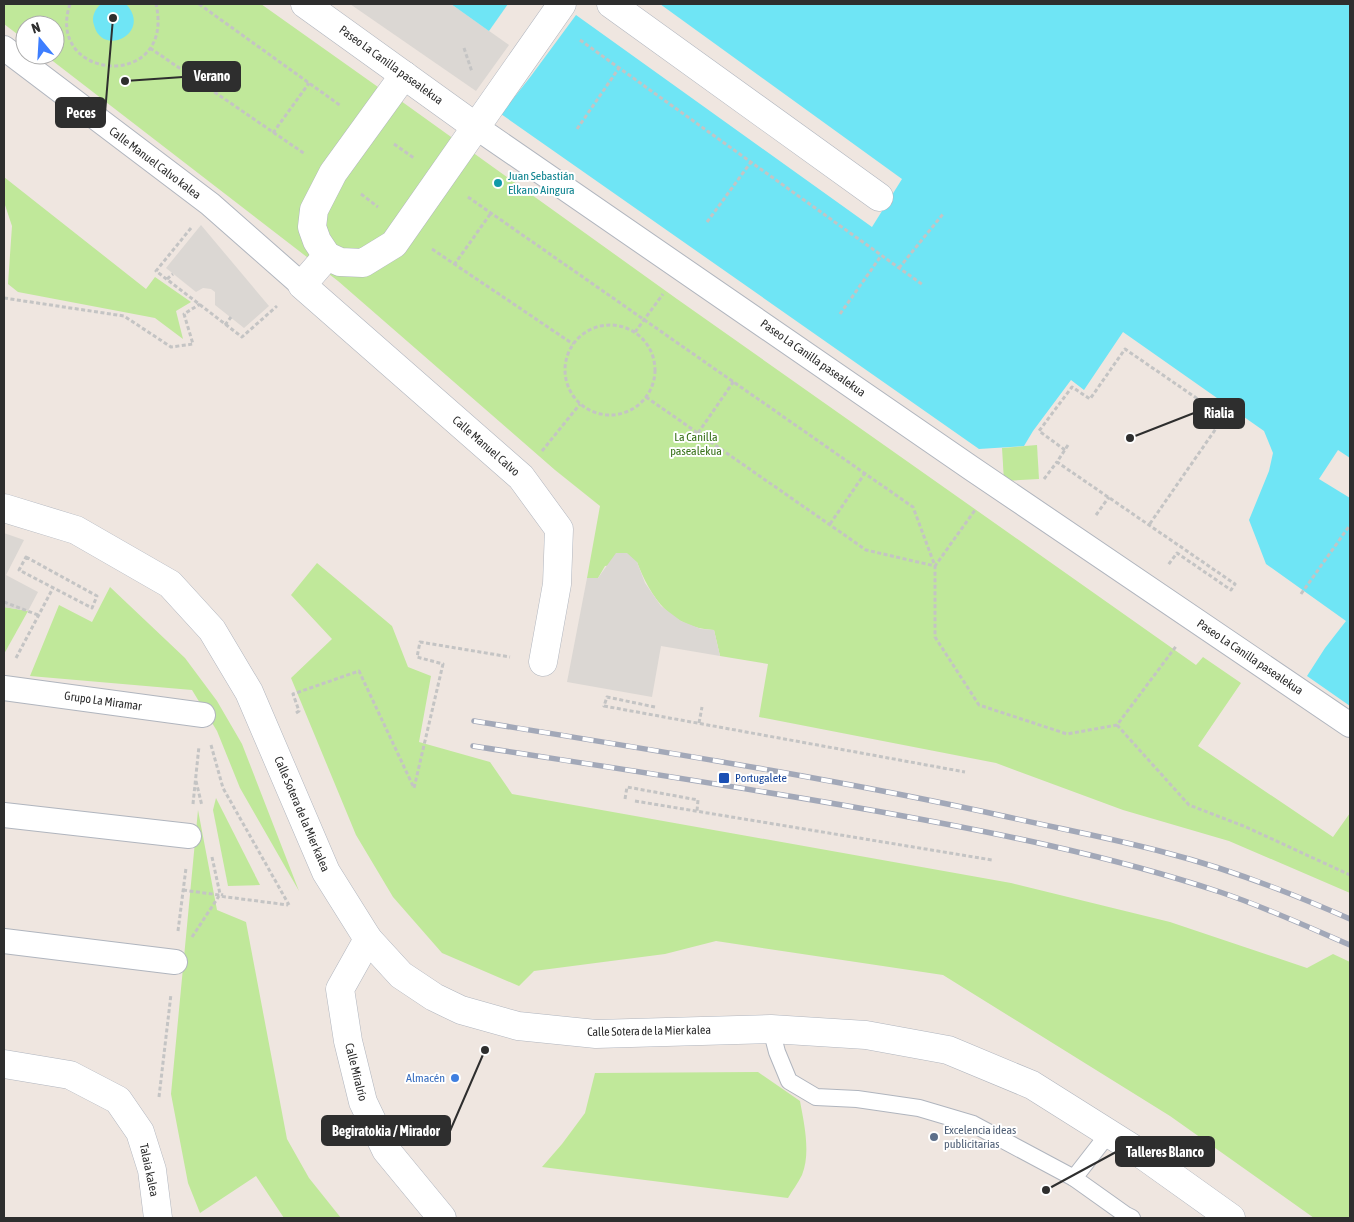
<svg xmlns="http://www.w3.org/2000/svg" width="1354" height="1222" font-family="'Asap Condensed',sans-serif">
  <rect width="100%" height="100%" fill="#efe6e0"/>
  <!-- green -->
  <g fill="#c0e89a">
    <path d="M4,4H261L378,87L401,101L677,299L1196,665L1203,657L1241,683L1198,746L1333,837L1350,813V893L1229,841L1123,810L996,763L759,717L768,664L720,656L714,630C671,628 651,598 637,562L605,566L598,578H587L600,506L555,470L338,281L45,55H55V25H25V40L4,24Z"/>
    <polygon points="4,177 146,289 155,277 191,302 176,311 183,339 155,318 18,292 8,284 12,226 4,202"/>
    <polygon points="1037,445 1039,479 1004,481 1002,448"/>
    <polygon points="317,563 392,626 408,667 431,676 419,742 490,762 512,794 1011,883 1170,922 1307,968 1333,954 1350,962 1350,1218 1314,1218 1170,1116 943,975 716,941 665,954 534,971 519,986 442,953 393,897 356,835 291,678 332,639 291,595"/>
    <polygon points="110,587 185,658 217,701 242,744 299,891 240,788 217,731 192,690 30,676 59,605 92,622"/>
    <polygon points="4,607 28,611 4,654"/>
    <polygon points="216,798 260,885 228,886 213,810"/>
    <polygon points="198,810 217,910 246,922 287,1139 309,1178 341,1218 284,1218 256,1176 200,1213 188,1183 171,1094"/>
    <path d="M758,1072L800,1101C804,1123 811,1153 802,1175C798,1183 792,1191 788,1198L542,1167L562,1144L585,1113L595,1073Z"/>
  </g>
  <!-- plaza -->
  <g fill="#dbd7d3">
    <polygon points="350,4 451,4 509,45 476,91"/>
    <polygon points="201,225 269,306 244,328 215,305 215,292 211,289 203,288 196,292 166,268"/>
    <polygon points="4,533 24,540 6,575 38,592 28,611 4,607"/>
    <polygon points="616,553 627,553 637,562 645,583 661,606 681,621 701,629 714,630 720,656 661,646 652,697 567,682 587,578 598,578"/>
  </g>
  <!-- water -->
  <g fill="#6fe5f5">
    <path d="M101,4H126C153,33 102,58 94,25C91,17 95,9 101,4Z"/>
    <polygon points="451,4 508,4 489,31"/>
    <polygon points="660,4 1350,4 1350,706 1307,676 1325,648 1346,621 1266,564 1249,520 1269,471 1273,453 1264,431 1123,332 1084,390 1071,380 1033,431 1024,446 979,449 501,114 531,76 576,15 872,227 902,179"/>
  </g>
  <!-- pier -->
  <polygon fill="#efe6e0" points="1338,450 1350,458 1350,498 1319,479"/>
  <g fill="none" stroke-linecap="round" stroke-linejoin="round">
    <defs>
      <g id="service">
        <polyline points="771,1029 777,1052 789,1081 816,1097 857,1099 919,1108 973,1124 1074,1178 1109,1133"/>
        <polyline points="1074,1178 1126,1215 1132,1218"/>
      </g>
      <g id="pedestrian">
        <polyline points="4,48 210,204 302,285"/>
        <polyline points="476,127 971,468 1350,725"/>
        <polyline points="4,688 203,715"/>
        <polyline points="4,815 189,836"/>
        <polyline points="4,941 175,962"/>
      </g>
      <g id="minor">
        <polyline points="305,4 476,127"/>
        <polyline points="611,4 879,197"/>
        <polyline points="404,75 333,173 314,210 312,227 317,241 327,256 340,262 363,263 394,244 562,4"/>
        <polyline points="327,256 302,285 521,477 559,529 557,584 543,662"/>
        <polyline points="368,939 340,989 348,1041 363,1102 386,1150 442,1218"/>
        <polyline points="4,1064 70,1075 118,1100 140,1132 152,1170 158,1218"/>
      </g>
      <polyline id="tertiary" points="4,508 76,530 170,584 212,630 249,692 326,872 368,939 401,975 434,997 461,1010 518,1026 596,1034 771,1029 866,1035 948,1050 1032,1085 1140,1153 1231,1218"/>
    </defs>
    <!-- service casing -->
    <use href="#service" stroke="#b0b5be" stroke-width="18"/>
    <!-- pedestrian casing -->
    <use href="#pedestrian" stroke="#b0b5be" stroke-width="26"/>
    <!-- minor casing -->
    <use href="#minor" stroke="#b0b5be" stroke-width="29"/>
    <!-- tertiary casing -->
    <use href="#tertiary" stroke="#b0b5be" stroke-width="29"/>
    <!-- path -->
    <g stroke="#c4c4c4" stroke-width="3" stroke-dasharray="4 2.5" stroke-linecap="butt">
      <path d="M70,4C44,81 176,92 156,4"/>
      <polyline points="199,4 341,106"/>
      <polyline points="580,40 923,285"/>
      <polyline points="150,48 305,154"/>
      <polyline points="464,48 472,72"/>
      <polyline points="577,129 619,68"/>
      <polyline points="273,133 309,83"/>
      <polyline points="394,144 414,158"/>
      <polyline points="361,194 378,207"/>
      <polyline points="468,197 913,507 935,566 935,637 979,705 1067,734 1117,725 1177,645"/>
      <polyline points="707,222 751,162"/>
      <polyline points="191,228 156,271 242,337 277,306"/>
      <polyline points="432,249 573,344"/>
      <polyline points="454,265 491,213"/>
      <polyline points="899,268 943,214"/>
      <polyline points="167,279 173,274"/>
      <polyline points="4,298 124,316 171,347 193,344 184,314 200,304"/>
      <polyline points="840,314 881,256"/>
      <polyline points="225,325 231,317"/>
      <circle cx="610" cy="370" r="45"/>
      <polyline points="635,332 663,294"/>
      <polyline points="646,397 866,550 935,566 975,510"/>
      <polyline points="698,433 734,381"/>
      <polyline points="1068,445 1057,462 1235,584 1231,590 1177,553 1168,565"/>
      <polyline points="1065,450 1039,431 1072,387 1090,399 1125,349 1224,417 1149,525"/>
      <polyline points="542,451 580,404"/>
      <polyline points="1044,479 1057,462"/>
      <polyline points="1096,515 1109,497"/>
      <polyline points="830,524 865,473"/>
      <polygon points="26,557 97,596 92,608 19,570"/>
      <polyline points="1301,594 1350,525"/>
      <polyline points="4,602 38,615"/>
      <polyline points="16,658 53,588"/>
      <polyline points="655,707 607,697 604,706 965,772"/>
      <polyline points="296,713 299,711 293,694 359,671 414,788 443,664 417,657 420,642 510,657"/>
      <polyline points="699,723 702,707"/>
      <polyline points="1117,725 1189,805 1246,827 1350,875"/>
      <polyline points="211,745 223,788 289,905"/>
      <polyline points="196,781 202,806"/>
      <polyline points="625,799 627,787 698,800 697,811"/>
      <polyline points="635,801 992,860"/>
      <polyline points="193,804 199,746"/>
      <polyline points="212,857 220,894 223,895"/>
      <polyline points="183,890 219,895"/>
      <polyline points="178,931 186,868"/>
      <polyline points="192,937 219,896 288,905"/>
      <polyline points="159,1097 171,994"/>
    </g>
    <!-- service -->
    <use href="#service" stroke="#fff" stroke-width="16"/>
    <!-- pedestrian -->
    <use href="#pedestrian" stroke="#fff" stroke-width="24"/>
    <!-- minor -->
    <use href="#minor" stroke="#fff" stroke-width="28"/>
    <!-- tertiary -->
    <use href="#tertiary" stroke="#fff" stroke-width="28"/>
    <defs>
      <g id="rail">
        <path d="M474,721C652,750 832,778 1008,817C1061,829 1115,839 1167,853C1230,869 1291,893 1350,919"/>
        <path d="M473,746C607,767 742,787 876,811C992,832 1108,855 1220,892C1265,907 1308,927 1350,945"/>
      </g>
    </defs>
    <!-- rail casing -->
    <use href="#rail" stroke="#a2a8b8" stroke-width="5.5"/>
    <!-- rail -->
    <use href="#rail" stroke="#fff" stroke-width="4" stroke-dasharray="11" stroke-linecap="butt"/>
  </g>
  <!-- markers -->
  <circle fill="#0f9aa8" stroke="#fff" stroke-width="2" cx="498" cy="183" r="5"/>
  <rect fill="#1a4fb4" stroke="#fff" stroke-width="2" x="718" y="772" width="12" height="12" rx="2.5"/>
  <circle fill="#3f7fe0" stroke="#fff" stroke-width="2" cx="455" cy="1078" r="5"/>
  <circle fill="#5c6f8a" stroke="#fff" stroke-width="2" cx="934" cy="1137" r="5"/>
  <g text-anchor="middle" stroke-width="4" stroke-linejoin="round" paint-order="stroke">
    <!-- street labels -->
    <g font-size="12" fill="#2e2e2e" stroke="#fff">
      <text transform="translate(391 65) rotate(36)" y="4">Paseo La Canilla pasealekua</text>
      <text transform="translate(155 163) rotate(37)" y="4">Calle Manuel Calvo kalea</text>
      <text transform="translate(813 358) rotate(35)" y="4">Paseo La Canilla pasealekua</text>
      <text transform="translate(486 446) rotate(41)" y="4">Calle Manuel Calvo</text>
      <text transform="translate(1250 657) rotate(34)" y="4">Paseo La Canilla pasealekua</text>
      <text transform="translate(103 701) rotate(8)" y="4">Grupo La Miramar</text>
      <text transform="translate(302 814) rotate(67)" y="4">Calle Sotera de la Mier kalea</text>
      <text transform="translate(649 1031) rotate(-1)" y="4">Calle Sotera de la Mier kalea</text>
      <text transform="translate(356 1072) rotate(76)" y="4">Calle Miralrío</text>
      <text transform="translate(149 1170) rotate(78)" y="4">Talaia kalea</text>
    </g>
    <!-- culture labels -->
    <g font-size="12" fill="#0d838f" stroke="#fff" text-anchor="start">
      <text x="508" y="180">Juan Sebastián<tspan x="508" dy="14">Elkano Aingura</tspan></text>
    </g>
    <!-- park labels -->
    <g font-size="12" fill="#377118" stroke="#fff">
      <text x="696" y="441">La Canilla<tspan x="696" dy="14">pasealekua</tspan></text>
    </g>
    <!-- transit labels -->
    <g font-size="12" fill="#164399" stroke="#fff" text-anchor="start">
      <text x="735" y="782">Portugalete</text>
    </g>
    <!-- shop labels -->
    <g font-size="12" fill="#366cbe" stroke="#fff" text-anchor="end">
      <text x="445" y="1082">Almacén</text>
    </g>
    <!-- service labels -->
    <g font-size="12" fill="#4e5e75" stroke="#fff" text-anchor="start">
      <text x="944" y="1134">Excelencia ideas<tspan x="944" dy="14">publicitarias</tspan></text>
    </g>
  </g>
  <!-- callouts -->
  <path fill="none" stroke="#2e2e2e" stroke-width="2" d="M125 81L183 77M113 18L105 113M1130 438L1194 413M485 1050L450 1131M1046 1190L1116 1152"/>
  <g fill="#2e2e2e" stroke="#fff" stroke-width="2">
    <circle cx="125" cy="81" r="5"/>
    <circle cx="113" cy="18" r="5"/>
    <circle cx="1130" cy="438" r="5"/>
    <circle cx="485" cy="1050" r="5"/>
    <circle cx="1046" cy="1190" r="5"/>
  </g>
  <g fill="#2e2e2e" stroke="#2e2e2e" stroke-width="2">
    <rect x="183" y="62" width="57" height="29" rx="5"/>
    <rect x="56" y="98" width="49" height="29" rx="5"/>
    <rect x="1194" y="399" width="50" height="29" rx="5"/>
    <rect x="322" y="1116" width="128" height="29" rx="5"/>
    <rect x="1116" y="1137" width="98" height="29" rx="5"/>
  </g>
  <g font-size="14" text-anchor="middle" font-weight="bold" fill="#fff">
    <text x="212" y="81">Verano</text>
    <text x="81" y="118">Peces</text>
    <text x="1219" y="418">Rialia</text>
    <text x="386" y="1136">Begiratokia / Mirador</text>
    <text x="1165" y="1157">Talleres Blanco</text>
  </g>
  <!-- border -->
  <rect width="1354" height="1222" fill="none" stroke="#2e2e2e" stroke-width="10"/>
  <!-- north arrow -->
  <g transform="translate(40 40) rotate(342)"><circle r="24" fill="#ffffff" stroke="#ababab"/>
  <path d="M0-4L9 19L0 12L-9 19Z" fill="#3d7eff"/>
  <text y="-8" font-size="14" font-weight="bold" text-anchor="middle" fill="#2e2e2e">N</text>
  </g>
</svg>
